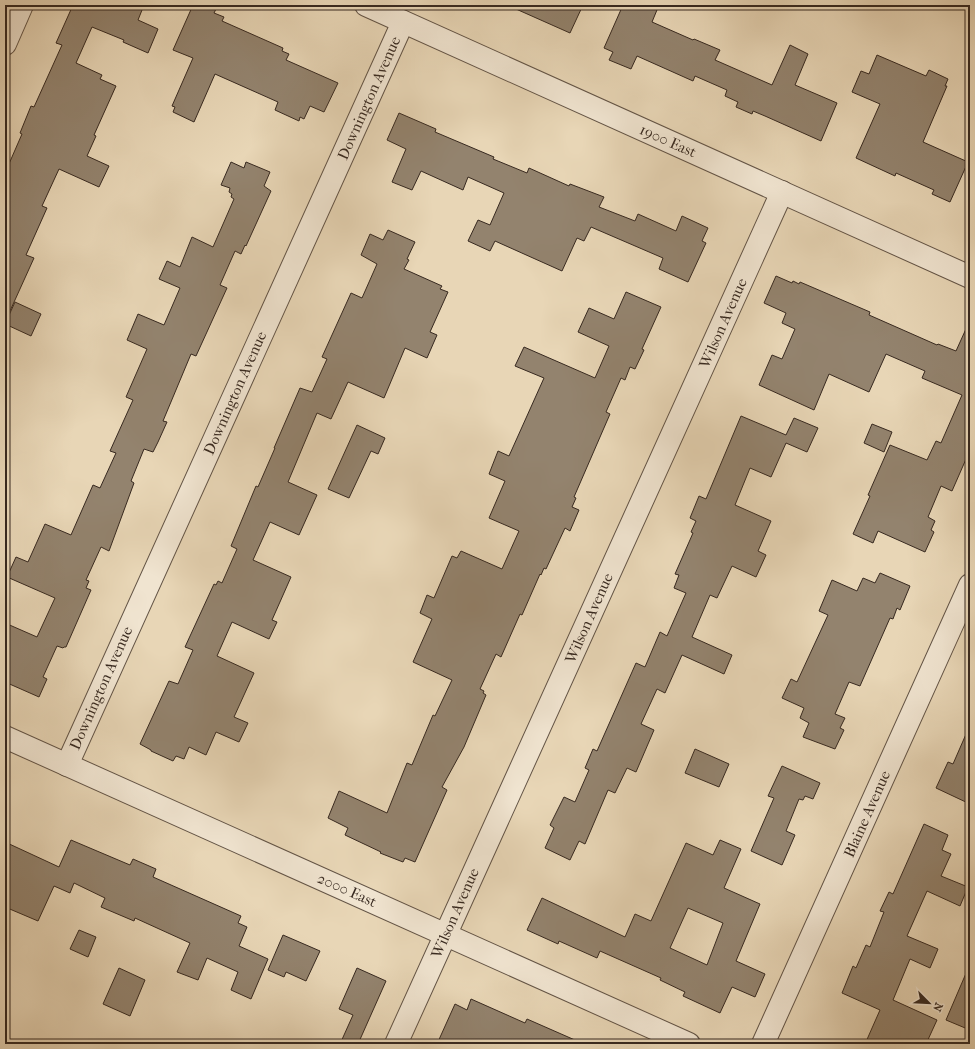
<svg xmlns="http://www.w3.org/2000/svg" width="975" height="1049" font-family="'IM FELL French Canon',serif">
  <rect width="100%" height="100%" fill="#e8d6b6"/>
  <filter id="stains"><feTurbulence type="fractalNoise" baseFrequency=".005" numOctaves="4"/><feColorMatrix values="0 0 0 0 .2 0 0 0 0 .09 0 0 0 0 .02 0 0 0 .5 -.17"/></filter>
  <radialGradient id="worn" r=".72"><stop offset=".6" stop-color="#630" stop-opacity="0"/><stop offset="1" stop-color="#630" stop-opacity=".3"/></radialGradient>
  <!-- building -->
  <g fill="#93836e" stroke="#372920" fill-rule="evenodd">
    <polygon points="73,5 144,5 138,20 158,29 148,53 123,42 124,40 92,27 76,63 102,75 100,79 116,86 94,135 96,136 87,156 109,166 99,187 59,169 42,206 47,208 26,255 34,258 5,322 5,173 22,134 20,133 31,106 34,107 62,45 56,43"/>
    <polygon points="193,5 218,5 214,13 224,17 222,21 283,48 282,51 289,54 286,60 338,83 324,112 310,106 304,119 300,117 299,121 275,110 278,102 215,74 194,122 173,112 175,107 172,106 193,58 173,50"/>
    <polygon points="507,5 583,5 570,33"/>
    <polygon points="623,5 659,5 652,22 693,40 694,39 720,50 715,60 772,85 790,45 808,54 795,85 837,103 821,141 765,116 753,111 752,114 736,107 738,102 725,96 727,90 695,76 693,81 637,56 631,69 609,60 613,52 604,48"/>
    <polygon points="877,55 926,76 929,70 948,79 945,86 947,86 923,142 968,162 950,202 932,194 934,190 896,173 895,176 856,158 880,104 852,92 861,71 869,74"/>
    <polygon points="399,113 436,129 435,132 494,157 493,159 527,173 529,168 569,186 570,184 604,197 599,207 635,221 638,214 676,231 682,216 708,228 702,241 706,243 688,282 659,269 663,258 591,227 584,241 577,238 562,271 495,241 490,251 468,241 478,220 490,225 504,193 468,177 463,190 421,171 412,190 392,182 406,149 387,140"/>
    <polygon points="231,162 244,168 246,162 270,172 264,186 271,191 246,246 245,245 241,254 235,251 220,285 227,288 196,356 191,354 163,421 167,422 158,442 153,452 144,449 131,481 134,483 109,551 101,547 86,580 89,581 86,588 91,590 66,647 64,647 63,648 57,646 43,677 47,679 39,697 5,682 5,623 37,637 55,598 7,577 16,557 28,562 45,524 71,535 93,485 100,488 116,453 110,451 133,400 126,397 147,349 127,340 138,314 164,325 180,288 159,279 167,261 180,267 192,237 213,247 234,199 231,197 232,194 229,192 230,188 221,185"/>
    <polygon points="388,230 415,242 407,259 409,260 404,269 442,286 440,289 448,292 430,332 437,335 427,358 405,348 384,398 348,382 331,419 317,413 288,482 317,495 299,535 270,522 253,560 291,577 272,620 277,622 269,639 232,622 217,656 254,673 234,717 248,723 239,742 216,732 206,755 189,747 184,759 176,756 173,761 151,751 151,750 140,744 169,681 178,684 193,650 185,647 214,584 216,585 218,581 222,583 237,549 231,546 256,486 258,487 275,448 274,448 300,388 312,392 327,359 322,357 351,293 362,298 377,264 361,255 370,234 383,240"/>
    <polygon points="776,276 792,283 793,281 799,284 800,282 870,312 869,315 937,345 938,344 956,351 970,320 970,450 952,491 941,486 928,517 935,521 931,530 934,532 925,552 878,531 873,543 853,534 870,496 868,495 890,445 927,460 936,441 941,443 962,395 922,378 925,371 886,354 869,392 829,374 814,410 759,385 772,355 782,359 795,329 782,323 786,313 764,303"/>
    <polygon points="626,292 661,307 642,349 644,350 635,369 630,367 625,380 621,378 606,412 610,414 574,497 576,498 572,507 579,510 570,531 565,528 546,569 544,568 541,575 540,574 522,615 520,614 501,657 496,654 480,689 484,691 483,693 486,695 464,747 442,787 447,790 415,862 405,858 403,862 380,853 381,852 345,835 348,828 328,818 339,791 387,813 407,763 412,765 433,715 435,716 452,680 413,662 432,619 420,613 427,595 434,598 452,556 457,558 461,551 502,569 519,531 489,518 505,481 489,474 498,451 509,456 544,378 515,366 524,347 595,378 609,346 578,332 589,308 614,319"/>
    <polygon points="15,302 41,314 31,336 5,324"/>
    <polygon points="741,416 786,435 794,418 818,428 807,452 786,443 771,477 750,468 735,505 771,521 758,551 766,555 756,577 732,566 717,598 710,595 692,637 732,655 724,674 682,655 665,693 657,689 641,724 654,730 636,772 627,768 615,793 608,790 585,844 579,841 570,860 545,848 554,828 550,825 564,797 575,802 589,770 585,768 593,749 597,751 636,663 645,667 660,632 667,636 686,593 674,588 679,575 675,574 693,533 691,532 696,521 690,518 699,496 706,499"/>
    <polygon points="872,424 892,432 884,452 864,443"/>
    <polygon points="357,425 385,438 378,454 371,451 349,498 328,489"/>
    <polygon points="880,573 910,586 900,610 897,608 893,619 890,618 860,686 849,682 835,714 845,718 840,728 844,730 835,749 803,737 809,723 800,718 804,708 782,698 791,679 797,682 828,615 819,611 832,580 857,591 863,578 875,583"/>
    <polygon points="970,725 970,804 936,788 948,762 953,764"/>
    <polygon points="695,749 729,764 719,787 685,773"/>
    <polygon points="782,766 820,783 813,799 805,796 803,800 799,799 786,831 795,835 782,865 751,851 774,798 768,796"/>
    <polygon points="924,824 948,835 942,850 951,854 941,876 968,887 960,906 927,891 907,936 938,949 930,968 910,959 893,1000 937,1020 926,1044 865,1044 880,1010 842,993 853,966 856,968 866,945 870,947 884,912 880,911 889,892 893,894"/>
    <polygon points="71,840 130,865 133,859 156,869 153,877 241,916 238,923 247,927 239,946 268,959 251,999 231,990 238,972 207,958 198,980 177,972 190,943 135,918 134,921 101,907 105,898 74,883 70,893 54,886 38,921 5,907 5,842 59,867"/>
    <path d="M720,840L741,849L724,888L760,904L736,961L765,974L755,997L732,987L720,1013L683,996L685,992L660,980L661,978L600,951L597,958L559,941L558,944L527,930L542,898L625,937L635,914L651,921L686,843L713,855ZM688,908L723,923L707,965L670,948Z"/>
    <polygon points="79,930 96,937 88,957 70,949"/>
    <polygon points="283,935 320,951 306,981 286,972 284,977 268,970"/>
    <polygon points="970,964 970,1030 946,1020"/>
    <polygon points="119,968 145,980 130,1016 103,1004"/>
    <polygon points="357,968 386,981 358,1044 340,1044 353,1015 339,1009"/>
    <polygon points="471,999 525,1023 527,1019 584,1044 437,1044 455,1004 467,1010"/>
  </g>
  <g fill="none" stroke-linecap="round" stroke-linejoin="round">
    <defs>
      <g id="minor">
        <polyline points="366,5 970,277"/>
        <polyline points="5,44 22,5"/>
        <polyline points="5,737 689,1044"/>
        <polyline points="67,765 403,22"/>
        <polyline points="396,1044 782,192"/>
        <polyline points="763,1044 970,585"/>
      </g>
    </defs>
    <!-- minor casing -->
    <use href="#minor" stroke="#635446" stroke-width="24"/>
    <!-- minor -->
    <use href="#minor" stroke="#f0e4d0" stroke-width="22"/>
  </g>
  <g text-anchor="middle" stroke-width="4" stroke-linejoin="round" paint-order="stroke">
    <!-- street labels -->
    <g font-size="15" fill="#372920" stroke="#f0e4d0">
      <text transform="translate(369 98) rotate(-66)" y="5">Downington Avenue</text>
      <text transform="translate(668 141) rotate(24)" y="5">1900 East</text>
      <text transform="translate(723 323) rotate(-66)" y="5">Wilson Avenue</text>
      <text transform="translate(235 393) rotate(-66)" y="5">Downington Avenue</text>
      <text transform="translate(589 618) rotate(-66)" y="5">Wilson Avenue</text>
      <text transform="translate(101 688) rotate(-66)" y="5">Downington Avenue</text>
      <text transform="translate(867 814) rotate(-66)" y="5">Blaine Avenue</text>
      <text transform="translate(347 890) rotate(24)" y="5">2000 East</text>
      <text transform="translate(455 913) rotate(-66)" y="5">Wilson Avenue</text>
    </g>
  </g>
  <!-- margin -->
  <rect width="975" height="1049" fill="none" stroke="#e8d6b6" stroke-width="20"/>
  <rect x="6" y="6" width="963" height="1037" fill="none" stroke="#372920" stroke-width="2"/>
  <rect x="10" y="10" width="955" height="1029" fill="none" stroke="#372920"/>
  <!-- north arrow -->
  <g transform="translate(929 1003) rotate(114)" stroke="#f0e4d0" stroke-width="3" paint-order="stroke">
  <path d="M0-3L7 15L0 10L-7 15Z" fill="#372920"/>
  <text y="-6" font-size="11" font-weight="bold" text-anchor="middle" fill="#372920">N</text>
  </g>
  <rect width="100%" height="100%" filter="url(#stains)"/>
  <rect width="100%" height="100%" fill="url(#worn)"/>
</svg>
